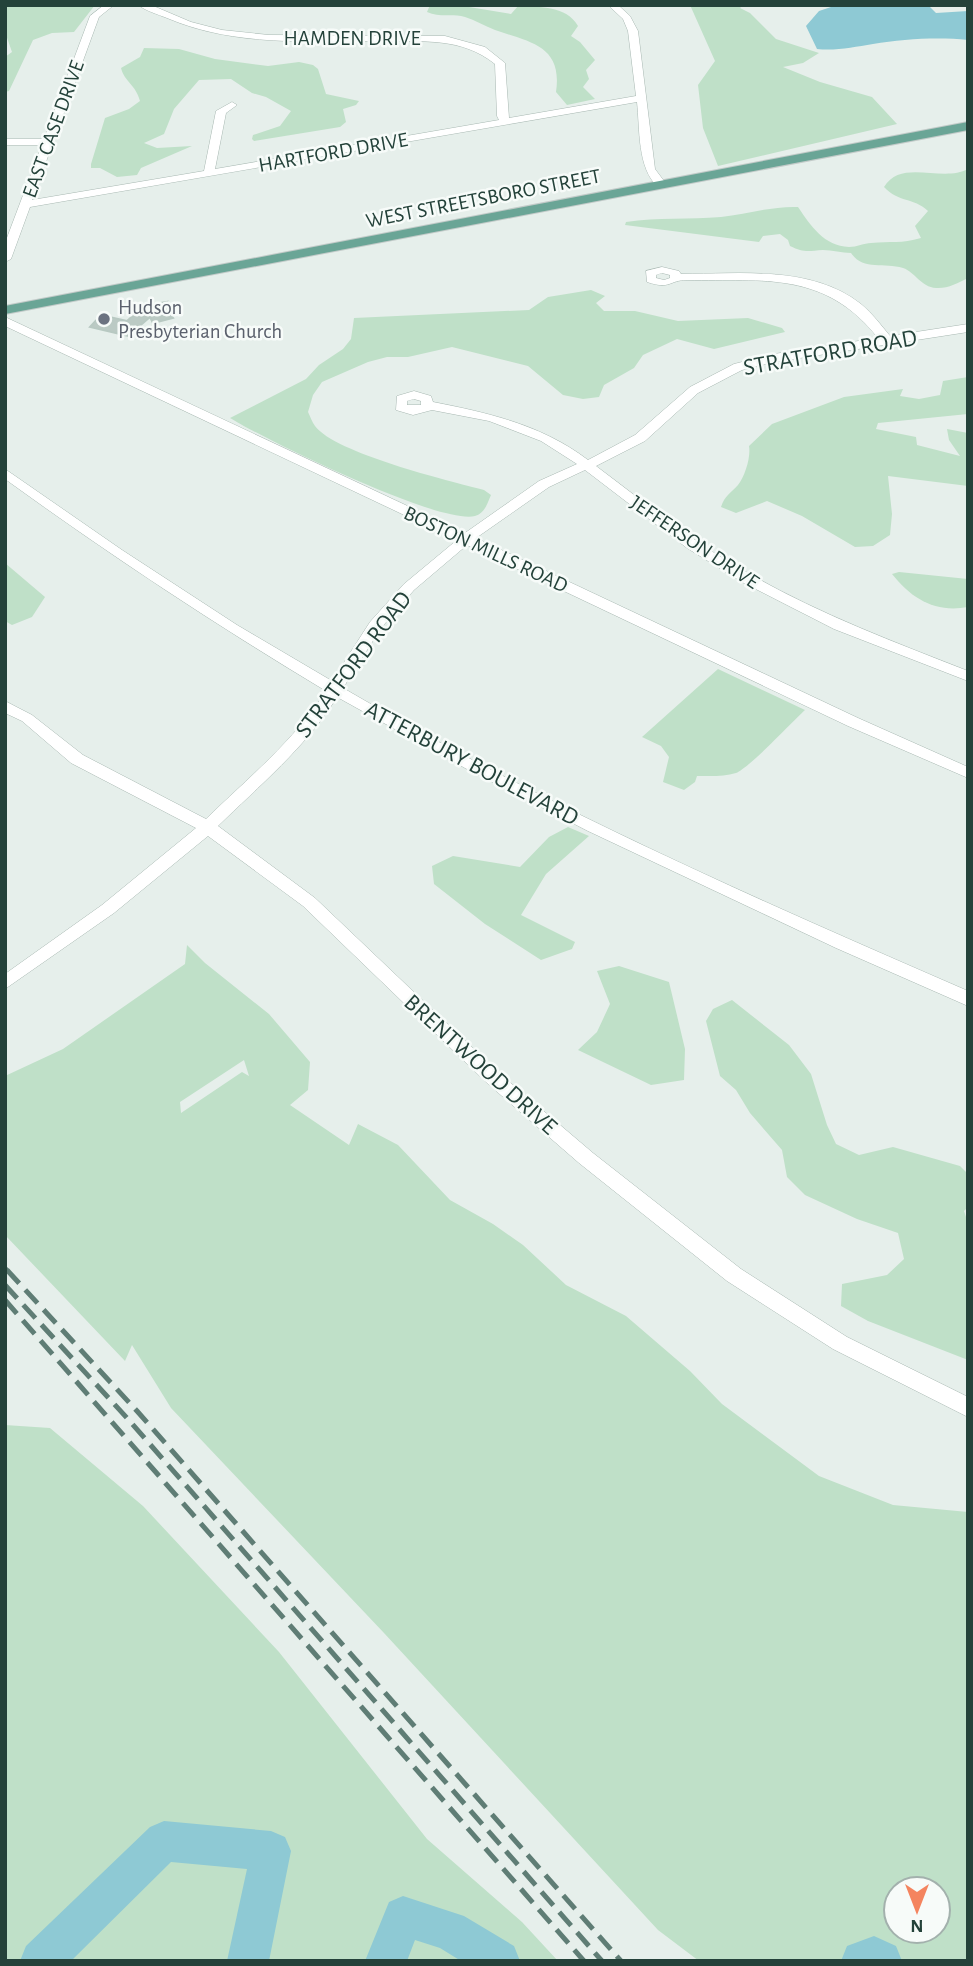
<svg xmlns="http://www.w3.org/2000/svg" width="973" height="1966" font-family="'Alegreya Sans',sans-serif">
  <rect width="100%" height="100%" fill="#e6efeb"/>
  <!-- green -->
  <g fill="#bfe0c8" fill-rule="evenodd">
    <polygon points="5,5 95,5 74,32 52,33 33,40 9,91 5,92 5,57 12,52 5,32"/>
    <path d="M430,5H457L511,14L519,5C540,8 566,5 578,26L571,36L580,42L595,60L586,70L589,79L583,87L595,99L567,105L556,92C563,45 529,42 495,30C485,26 475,20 465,17C452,13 440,18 427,12Z"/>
    <polygon points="690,5 743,5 740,8 750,13 776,39 819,53 803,63 783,67 820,82 872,97 897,124 718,166 703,128 698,85 715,61"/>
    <path d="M144,48L179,49L215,59L268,66L299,62L313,65L318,69L326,94L359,101L356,105L343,109L346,122L340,127L254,141L252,139L253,135L280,126L291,111L266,97L252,93L231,79L199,80L174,109L164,134L144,143L157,148L192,146L141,168L137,175L117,177L100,168H91V164L105,118L129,109L140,101C136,85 124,81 121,68L140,57Z"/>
    <path d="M968,169V278C958,283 947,289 936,288C921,287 915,272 903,268C884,262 863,271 851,253C842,253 832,250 823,250C808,251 804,253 790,246L788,240L780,234L763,236L759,242L625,225L626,222C658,217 689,220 721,217C747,214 772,206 798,207C811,226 824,246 849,247C857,247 864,243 871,243C891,241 901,244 921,238L915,226L928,211C913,197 899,203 884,187C901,158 942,183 968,169Z"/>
    <path d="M591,290L605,296L596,303L604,311H635L678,321L748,318L782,328L785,332L714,349L677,339L643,355L634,368L604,385L599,397L583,399L563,395L528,366L452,347L408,357H387L368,362L322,382L313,395L308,412C310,416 312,422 315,426C335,453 449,481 484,490L491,495C487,504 485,513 475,516C439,525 266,440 230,418L306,379L319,365L343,349L351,339L354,318L529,310L548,297Z"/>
    <path d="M968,377V414L878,423L876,429L916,437L917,445L960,456L949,440L947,429L968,433V486L888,476L892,514L890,535L873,546L855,547L802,516L767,501L736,513L721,507C725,495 730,494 738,485C745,476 751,457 749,446L772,424L844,397L903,389L900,396L919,399L940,395L943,381Z"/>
    <polygon points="5,563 45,597 32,617 12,625 5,621"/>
    <path d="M899,572L968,579V607C935,613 912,599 892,574Z"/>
    <path d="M718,669L805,710C791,723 749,768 736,773C724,777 709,776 697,776L695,782L684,790L663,782L669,757L661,746L642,737Z"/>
    <polygon points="568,827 589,836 546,874 521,915 575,942 572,949 541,960 485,924 434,884 432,866 453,856 520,867 549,837"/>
    <path d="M187,945L205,963L269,1014L310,1062L308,1090L290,1105L349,1145L358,1124L398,1145L450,1200L493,1224L523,1245L566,1285L626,1316L690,1371L722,1404L819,1476L893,1505L968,1512V1961H699L658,1930L384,1633L171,1408L132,1345L125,1361L5,1235V1076L63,1049L185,964ZM244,1060L249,1076L242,1072L181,1113L180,1102ZM896,1889H938V1931H896Z"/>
    <polygon points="619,966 669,982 685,1049 684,1080 651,1085 578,1050 597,1032 610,1004 597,971"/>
    <polygon points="732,1000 789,1045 811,1074 827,1125 836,1144 859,1155 893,1147 960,1166 968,1174 968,1207 964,1211 968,1223 968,1360 868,1321 841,1306 842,1284 887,1275 904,1259 898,1233 857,1219 805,1195 787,1177 782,1150 750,1113 736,1090 720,1076 706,1021 713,1009"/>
    <polygon points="5,1425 50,1428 143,1506 279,1652 427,1839 522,1922 558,1961 5,1961"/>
  </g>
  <!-- water -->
  <path fill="#8ec9d4" d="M837,5H928L936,13L968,11V40C938,37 903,39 873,44C854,47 836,51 817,49L806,26L819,11Z"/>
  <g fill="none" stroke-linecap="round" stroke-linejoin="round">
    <!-- river -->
    <g fill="#8ec9d4" fill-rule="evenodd">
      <polygon points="164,1821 271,1831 285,1837 291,1851 269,1961 227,1961 247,1869 171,1862 71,1961 20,1961 26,1946 150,1827"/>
      <polygon points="403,1896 464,1916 514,1946 520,1961 461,1961 440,1948 415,1940 407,1961 365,1961 389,1902"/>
      <polygon points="874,1936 896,1946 902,1961 841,1961 847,1946"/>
    </g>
  </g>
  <!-- building -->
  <polygon fill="#bbcac4" stroke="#b8c9c2" stroke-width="2" points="166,302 163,305 173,318 153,323 150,317 128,336 90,327 101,315 127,321 144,306"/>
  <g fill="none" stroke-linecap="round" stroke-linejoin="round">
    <defs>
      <g id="minor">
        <path d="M104,5H114L99,17L32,200L204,171L216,111L232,102L237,105L226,113L215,169L499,120L497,116L495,64C461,37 425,42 383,41C310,41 235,47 167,18C157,14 146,11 138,5H151L191,22L222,30L269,35L445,36L485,47L505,63L509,118L636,96L628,31L623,19L608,5H618L630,16L638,31L655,169L667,185L658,187C637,168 640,129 637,102L30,207L11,259L5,262V243L42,145H5V139H44L90,16Z"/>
        <path d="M662,267L679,271L681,274C740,274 811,265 861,304C872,313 881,325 890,336L968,324V332L774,362L742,370L698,393L645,441L596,466C647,504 697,546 753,576C822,615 894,642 968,671V681L834,629L742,582L687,548L585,470L549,487L476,538L858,718L968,767V778L848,726L467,545L414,590L381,628L343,688C542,805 756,899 968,991V1006L836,948L588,831L465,768L337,697C306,747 259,786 218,826L315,898L499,1073L593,1153L741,1269L847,1337L968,1397V1417L833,1349L727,1281L579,1163L487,1083L303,906L208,836L114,913L5,989V974L102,905L196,828L71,763L22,721L5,713V701L32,715L83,755L206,819C247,779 295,740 326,691C216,625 110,555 5,479V469L122,550L237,625L332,681L370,622L404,584L457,540L5,326V317L465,533L539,481L577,464L541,441L489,421L432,410L413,415L396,410L397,396L414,391L431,396L433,402C489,413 542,425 588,460L635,435L690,387L734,364L774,354L878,338C825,271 765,281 687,280C669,280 671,290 647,282L646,271ZM662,273L670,275V278L664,280L656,278V275ZM414,399L421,401V405H407V401Z"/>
      </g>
      <polygon id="major" points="968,122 968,130 5,314 5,306"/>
    </defs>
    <!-- minor casing -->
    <use href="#minor" stroke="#a8b8b2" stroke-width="1"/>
    <!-- major casing -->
    <use href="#major" stroke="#c2cac8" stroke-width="2"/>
    <!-- minor -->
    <use href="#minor" fill="#fff" fill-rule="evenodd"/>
    <!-- major -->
    <use href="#major" fill="#6aa596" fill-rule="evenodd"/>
    <!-- rail-far1 -->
    <polyline stroke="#5f7d75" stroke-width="4.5" stroke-dasharray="14 7" stroke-linecap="butt" points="5,1268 8,1271"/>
    <!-- rail -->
    <g stroke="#5f7d75" stroke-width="5" stroke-dasharray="18 9" stroke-linecap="butt">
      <polyline points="7,1270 137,1411 621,1961"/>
      <polyline points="5,1285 127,1418 602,1961"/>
      <polyline points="5,1300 584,1961"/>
    </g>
  </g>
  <!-- markers -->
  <circle fill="#6b7280" stroke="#f7fbf9" stroke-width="2.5" cx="104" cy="319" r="7"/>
  <g text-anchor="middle" stroke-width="5" stroke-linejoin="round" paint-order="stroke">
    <!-- far-street labels -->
    <g font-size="21" fill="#24423a" stroke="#f7fbf9">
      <text x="352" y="45">HAMDEN DRIVE</text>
      <text transform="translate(53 129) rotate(-70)" y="7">EAST CASE DRIVE</text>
      <text transform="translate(333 152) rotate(-10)" y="7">HARTFORD DRIVE</text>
      <text transform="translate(483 198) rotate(-11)" y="7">WEST STREETSBORO STREET</text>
      <text transform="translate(695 542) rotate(34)" y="7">JEFFERSON DRIVE</text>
      <text transform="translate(486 549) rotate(25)" y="7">BOSTON MILLS ROAD</text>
    </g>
    <!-- far-worship labels -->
    <g font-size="21" fill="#5b616d" stroke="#f7fbf9" text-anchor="start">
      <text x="118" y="314">Hudson<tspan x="118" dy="24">Presbyterian Church</tspan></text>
    </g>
    <!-- street labels -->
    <g font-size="24" fill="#24423a" stroke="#f7fbf9">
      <text transform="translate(830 352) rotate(-10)" y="8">STRATFORD ROAD</text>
      <text transform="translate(353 664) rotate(-53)" y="8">STRATFORD ROAD</text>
      <text transform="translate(472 763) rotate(28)" y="8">ATTERBURY BOULEVARD</text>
      <text transform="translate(481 1064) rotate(42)" y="8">BRENTWOOD DRIVE</text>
    </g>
  </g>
  <!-- border -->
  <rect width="973" height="1966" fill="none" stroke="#24423a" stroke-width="14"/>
  <!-- north arrow -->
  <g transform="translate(917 1910) rotate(180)"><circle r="33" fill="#f7fbf9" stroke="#a3b1ad" stroke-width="2"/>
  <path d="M0-5L12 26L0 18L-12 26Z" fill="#f4845f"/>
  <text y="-10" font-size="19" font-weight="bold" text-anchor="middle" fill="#24423a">N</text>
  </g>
</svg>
